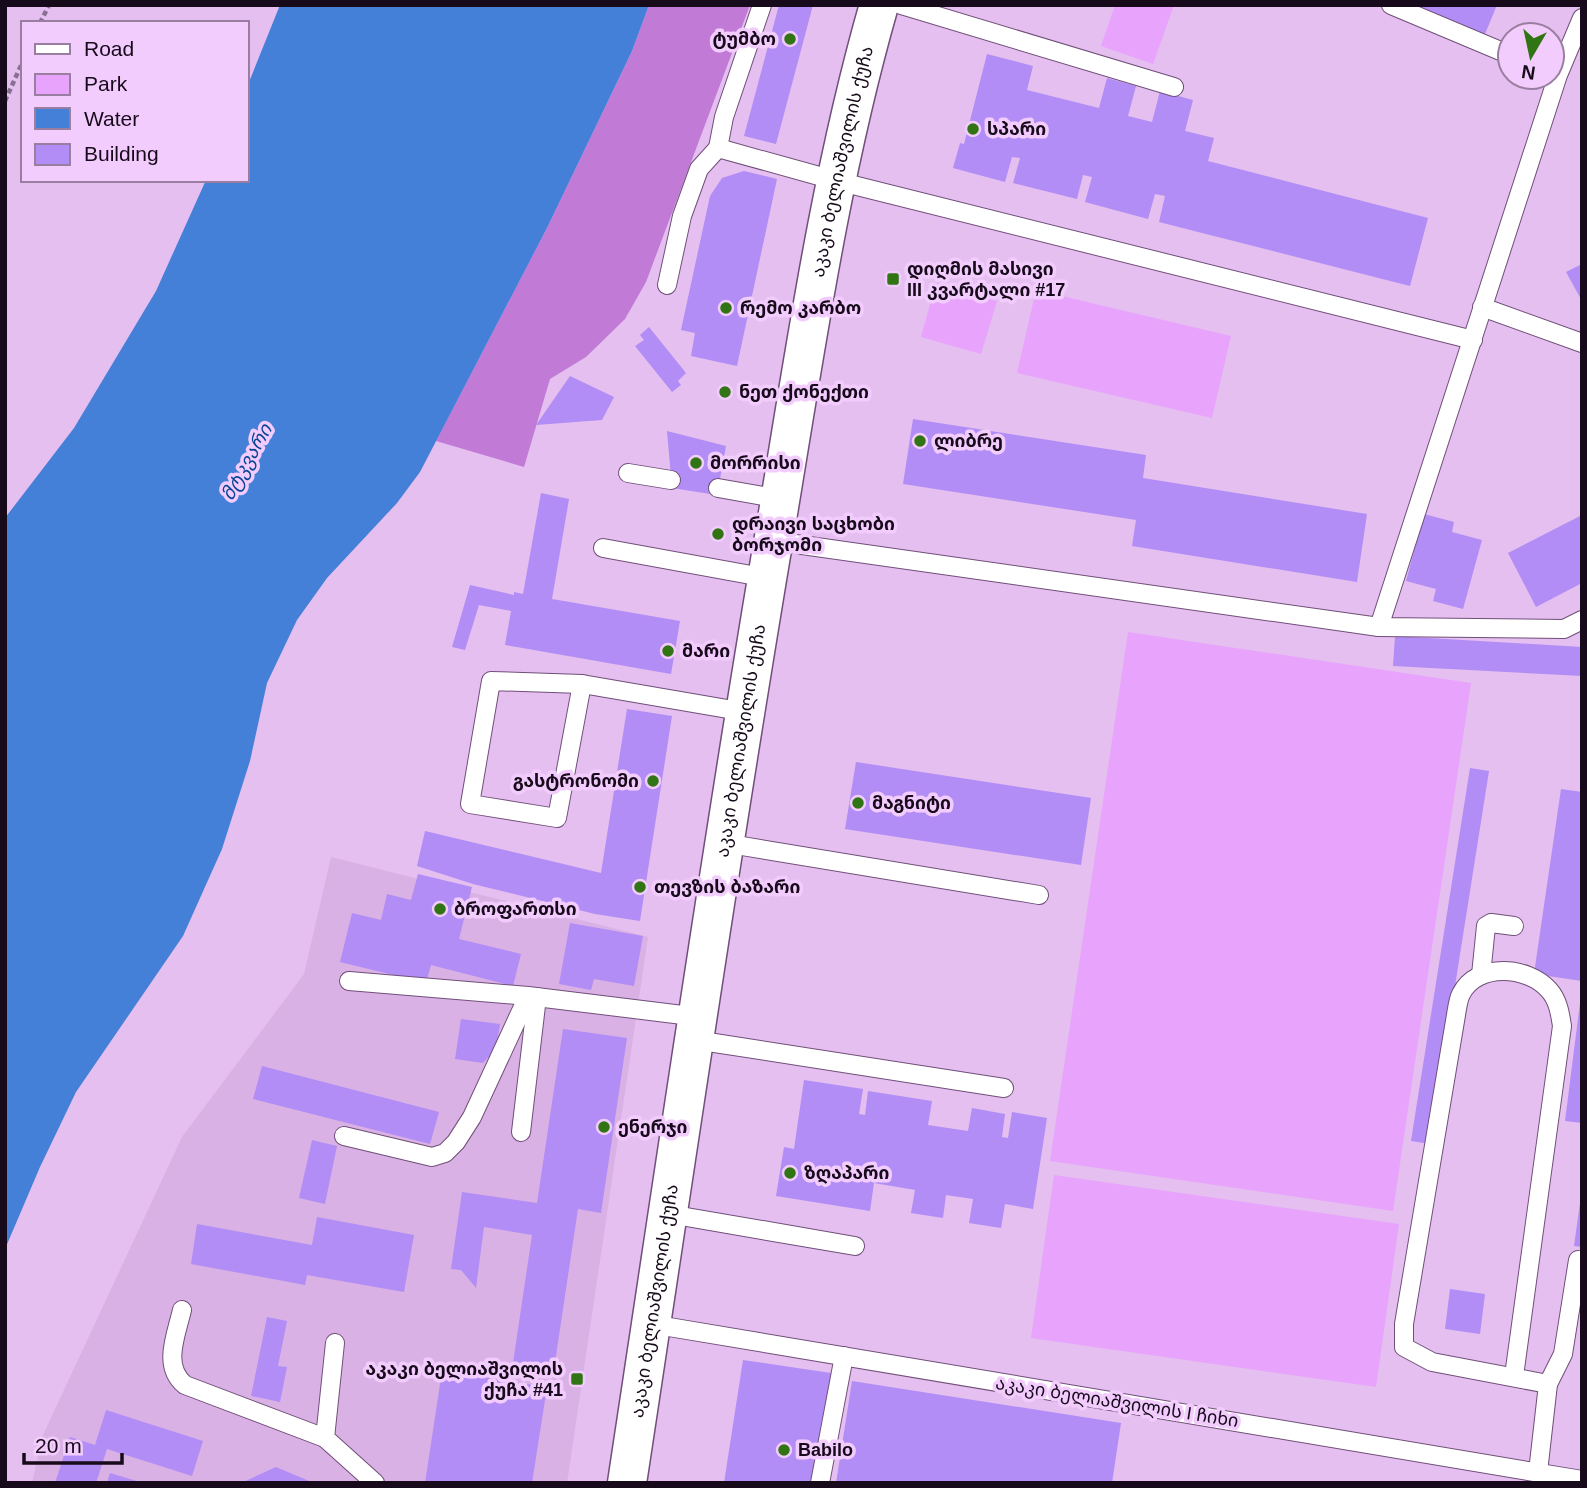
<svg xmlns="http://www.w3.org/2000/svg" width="1587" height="1488" font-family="Arial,'Noto Sans Georgian',sans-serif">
  <rect width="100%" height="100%" fill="#e4bfef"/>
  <!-- built -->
  <polygon fill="#d9b1e5" points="331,857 648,937 567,1483 32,1483 43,1435 182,1137 304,974"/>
  <!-- green -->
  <g fill="#e8a3fc">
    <polygon points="1115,5 1174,5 1153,64 1101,46"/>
    <polygon points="936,283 997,301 981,354 921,337"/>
    <polygon points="1036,290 1231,336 1212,418 1017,373"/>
    <polygon points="1128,632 1471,683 1393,1211 1050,1161"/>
    <polygon points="1054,1175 1399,1224 1376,1387 1031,1338"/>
  </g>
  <!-- forest -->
  <polygon fill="#c17ad6" points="649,5 750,5 646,282 625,319 586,357 550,379 524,467 436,441 547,228 632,51"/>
  <!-- water -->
  <polygon fill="#447fd8" points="280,5 649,5 632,51 547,228 420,472 397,503 327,578 297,620 267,683 250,761 222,849 183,936 76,1092 40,1167 5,1249 5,518 74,428 156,291 206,180 247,180 247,87"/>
  <!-- building -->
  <g fill="#b18df5">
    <polygon points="779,5 813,5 776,144 744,136"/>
    <polygon points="1415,5 1497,5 1485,34"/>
    <polygon points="987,54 1033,66 1027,90 1099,108 1107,78 1136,86 1128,116 1152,122 1160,91 1193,100 1185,131 1214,138 1208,161 1428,218 1410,286 1159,222 1165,196 1155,194 1148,219 1085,202 1092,177 1083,175 1077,199 1013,183 1020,158 1012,157 1005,182 953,168 960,143 964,144"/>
    <polygon points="744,171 777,179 737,366 691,356 695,333 681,330 710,196 722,178"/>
    <polygon points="1582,264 1582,301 1566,272"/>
    <polygon points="649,327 686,373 678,381 681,385 672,392 635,346 644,340 640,335"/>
    <polygon points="570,376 614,397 602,420 536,425"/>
    <polygon points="913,419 1146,455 1143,478 1367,514 1357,582 1132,546 1136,520 903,484"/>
    <polygon points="667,431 726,446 717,495 672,488"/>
    <polygon points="541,493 569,499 552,599 680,621 671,674 505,645 511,611 479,605 465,650 452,647 470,585 514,595 514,592 523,594"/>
    <polygon points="1424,514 1454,522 1452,532 1482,540 1463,609 1433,601 1436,589 1406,581"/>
    <polygon points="1582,515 1582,583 1536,607 1508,553"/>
    <polygon points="1395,636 1582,647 1582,676 1393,666"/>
    <polygon points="627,709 672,716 640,921 595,914 473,884 417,866 425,831 601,873"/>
    <polygon points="856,762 1091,798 1081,865 845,829"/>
    <polygon points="1470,768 1489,771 1430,1144 1411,1141"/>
    <polygon points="1561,789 1582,792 1582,981 1534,974"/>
    <polygon points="418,874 472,887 459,939 521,954 513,986 431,965 426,983 340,962 352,913 381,920 387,894 411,900"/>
    <polygon points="570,923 643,936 634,986 594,979 591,990 559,984"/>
    <polygon points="1580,1003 1582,1003 1582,1123 1565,1121"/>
    <polygon points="461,1019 500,1024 496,1049 483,1063 455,1059"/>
    <polygon points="563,1029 627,1038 601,1213 578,1209 554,1369 513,1363 532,1235 484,1227 476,1288 461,1270 451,1269 462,1192 537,1203"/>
    <polygon points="262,1066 439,1112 430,1144 253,1099"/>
    <polygon points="804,1080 863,1089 859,1114 865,1115 868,1091 932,1101 928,1125 968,1131 972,1108 1005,1114 1002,1137 1008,1138 1012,1112 1047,1118 1033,1209 1005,1204 1001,1228 969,1223 973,1199 946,1195 943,1218 911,1213 915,1190 874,1183 870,1211 776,1196 784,1147 794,1149"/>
    <polygon points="312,1140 337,1146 325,1204 299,1198"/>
    <polygon points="1580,1203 1582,1203 1582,1247 1574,1246"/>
    <polygon points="317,1217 414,1235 404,1292 307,1275 305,1285 191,1264 197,1224 312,1245"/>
    <polygon points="1450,1289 1485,1294 1480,1334 1445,1329"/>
    <polygon points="267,1317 287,1321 278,1366 287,1367 280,1402 251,1396"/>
    <polygon points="743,1360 831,1373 815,1483 724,1483"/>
    <polygon points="442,1371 547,1387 532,1483 425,1483"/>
    <polygon points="852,1381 1121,1423 1112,1483 836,1483"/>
    <polygon points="106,1410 203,1441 192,1476 107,1449 96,1483 55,1483 70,1437 95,1445"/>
    <polygon points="276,1467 314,1483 241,1483"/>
    <polygon points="110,1473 140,1482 140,1483 107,1483"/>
  </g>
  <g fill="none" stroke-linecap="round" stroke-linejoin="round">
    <defs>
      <g id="service">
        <polyline points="901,5 1174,87"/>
        <polyline points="1391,5 1510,55"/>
        <polyline points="1582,18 1558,75 1379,627 1564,629 1582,620"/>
        <polyline points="718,148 724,117 762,5"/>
        <polyline points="667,285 682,216 699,169 718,148 837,181 1473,340"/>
        <polyline points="1482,307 1582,343"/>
        <polyline points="628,473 671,480"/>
        <polyline points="718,488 781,499"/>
        <polyline points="774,541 1379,627"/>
        <polyline points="603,548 767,578"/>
        <polygon points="491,681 582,684 557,818 470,804"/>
        <polyline points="582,684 745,712"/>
        <polyline points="724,843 1039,895"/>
        <polyline points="1481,975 1486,926 1491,923 1514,926"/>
        <polyline points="349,981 528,996"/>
        <polyline points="695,1040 1004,1088"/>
        <polyline points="521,1132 537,997"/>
        <polyline points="344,1136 432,1157 445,1153 456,1142 472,1117 528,996 699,1017"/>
        <polyline points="669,1214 855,1246"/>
        <path d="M182,1310C176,1336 162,1366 185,1385L325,1438"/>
        <polyline points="651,1324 1582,1480"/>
        <polyline points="335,1343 325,1438 375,1483"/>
        <path d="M1514,1376L1562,1026C1560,1013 1558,1000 1549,990C1528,966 1477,962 1461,994C1458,1000 1457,1009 1456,1015L1404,1324V1347L1432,1362L1548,1384L1538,1472"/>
        <polyline points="1548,1384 1563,1354 1578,1260"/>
        <polyline points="820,1483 844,1356"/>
      </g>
      <g id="secondary">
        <path id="s1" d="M627,1483C675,1167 721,852 774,537C804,359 829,179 879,5"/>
      </g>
    </defs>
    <!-- service casing -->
    <use href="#service" stroke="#704f79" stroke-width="20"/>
    <!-- secondary casing -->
    <use href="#secondary" stroke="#704f79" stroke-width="41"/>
    <!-- path -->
    <g stroke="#896f91" stroke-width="4.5" stroke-dasharray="5 3.5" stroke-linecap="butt">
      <polyline points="40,23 49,5"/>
      <polyline points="5,101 23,61"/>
    </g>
    <!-- service -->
    <use href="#service" stroke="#fff" stroke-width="18"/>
    <!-- secondary -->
    <use href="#secondary" stroke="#fff" stroke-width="38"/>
  </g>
  <!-- markers -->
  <g fill="#307413" stroke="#f2ccfc" stroke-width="2.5">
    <circle cx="790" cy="39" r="7"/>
    <circle cx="973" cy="129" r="7"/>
    <rect x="886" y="272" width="14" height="14" rx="3.5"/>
    <circle cx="726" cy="308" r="7"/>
    <circle cx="725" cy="392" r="7"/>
    <circle cx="920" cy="441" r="7"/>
    <circle cx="696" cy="463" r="7"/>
    <circle cx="718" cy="534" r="7"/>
    <circle cx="668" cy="651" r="7"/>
    <circle cx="653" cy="781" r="7"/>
    <circle cx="858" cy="803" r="7"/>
    <circle cx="640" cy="887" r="7"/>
    <circle cx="440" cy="909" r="7"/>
    <circle cx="604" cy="1127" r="7"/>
    <circle cx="790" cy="1173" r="7"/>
    <rect x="570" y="1372" width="14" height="14" rx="3.5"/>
    <circle cx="784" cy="1450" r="7"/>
  </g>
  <g text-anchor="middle" stroke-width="7" stroke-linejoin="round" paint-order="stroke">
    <!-- poi labels -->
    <g font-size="18" font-weight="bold" fill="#170a1b" stroke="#f2ccfc" text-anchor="start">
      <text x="776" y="45" text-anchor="end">ტუმბო</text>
      <text x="987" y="135">სპარი</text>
      <text x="907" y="275">დიღმის მასივი<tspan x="907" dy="21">III კვარტალი #17</tspan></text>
      <text x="740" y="314">რემო კარბო</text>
      <text x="739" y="398">ნეთ ქონექთი</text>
      <text x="934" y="447">ლიბრე</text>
      <text x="710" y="469">მორრისი</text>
      <text x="732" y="530">დრაივი საცხობი<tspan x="732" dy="21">ბორჯომი</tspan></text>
      <text x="682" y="657">მარი</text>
      <text x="639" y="787" text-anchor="end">გასტრონომი</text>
      <text x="872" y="809">მაგნიტი</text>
      <text x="654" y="893">თევზის ბაზარი</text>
      <text x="454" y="915">ბროფართსი</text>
      <text x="618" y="1133">ენერჯი</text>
      <text x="804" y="1179">ზღაპარი</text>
      <text x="563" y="1375" text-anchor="end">აკაკი ბელიაშვილის<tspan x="563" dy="21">ქუჩა #41</tspan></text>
      <text x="798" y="1456">Babilo</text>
    </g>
    <!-- street labels -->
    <g font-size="18" fill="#170a1b" stroke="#f2ccfc">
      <text dy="6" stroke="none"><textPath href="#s1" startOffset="1339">აკაკი ბელიაშვილის ქუჩა</textPath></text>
      <text dy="6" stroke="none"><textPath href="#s1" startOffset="751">აკაკი ბელიაშვილის ქუჩა</textPath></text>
      <text dy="6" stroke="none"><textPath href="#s1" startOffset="184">აკაკი ბელიაშვილის ქუჩა</textPath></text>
      <text transform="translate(1117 1402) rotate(9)" y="6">აკაკი ბელიაშვილის I ჩიხი</text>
    </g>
    <!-- water labels -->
    <g font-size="19" font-style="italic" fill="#094494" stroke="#f2ccfc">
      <text transform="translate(246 462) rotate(-61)" y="7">მტკვარი</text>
    </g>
  </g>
  <!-- border -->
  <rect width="1587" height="1488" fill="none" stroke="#170a1b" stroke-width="14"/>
  <!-- legend -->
  <rect x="21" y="21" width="228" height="161" fill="#f2ccfc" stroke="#9a7ea2" stroke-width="2"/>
  <rect x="35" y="44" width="35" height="10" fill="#ffffff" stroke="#9a7ea2" stroke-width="2"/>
  <text x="84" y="56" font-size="21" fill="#170a1b">Road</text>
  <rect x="35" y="74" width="35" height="21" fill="#e8a3fc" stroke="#9a7ea2" stroke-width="2"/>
  <text x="84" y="91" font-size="21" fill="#170a1b">Park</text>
  <rect x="35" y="108" width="35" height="21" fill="#447fd8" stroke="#9a7ea2" stroke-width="2"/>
  <text x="84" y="126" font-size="21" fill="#170a1b">Water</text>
  <rect x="35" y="144" width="35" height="21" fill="#b18df5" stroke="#9a7ea2" stroke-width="2"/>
  <text x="84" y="161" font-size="21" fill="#170a1b">Building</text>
  <!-- north arrow -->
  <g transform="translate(1531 56) rotate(189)"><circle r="33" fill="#f2ccfc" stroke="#9a7ea2" stroke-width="2"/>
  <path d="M0-5L12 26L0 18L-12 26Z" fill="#307413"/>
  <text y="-10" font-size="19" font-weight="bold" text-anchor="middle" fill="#170a1b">N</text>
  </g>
  <!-- scale -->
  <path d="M24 1453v10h98v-10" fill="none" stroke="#170a1b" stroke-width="3.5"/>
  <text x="35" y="1453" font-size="21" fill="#170a1b" stroke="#f2ccfc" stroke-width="5" paint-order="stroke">20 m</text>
</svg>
